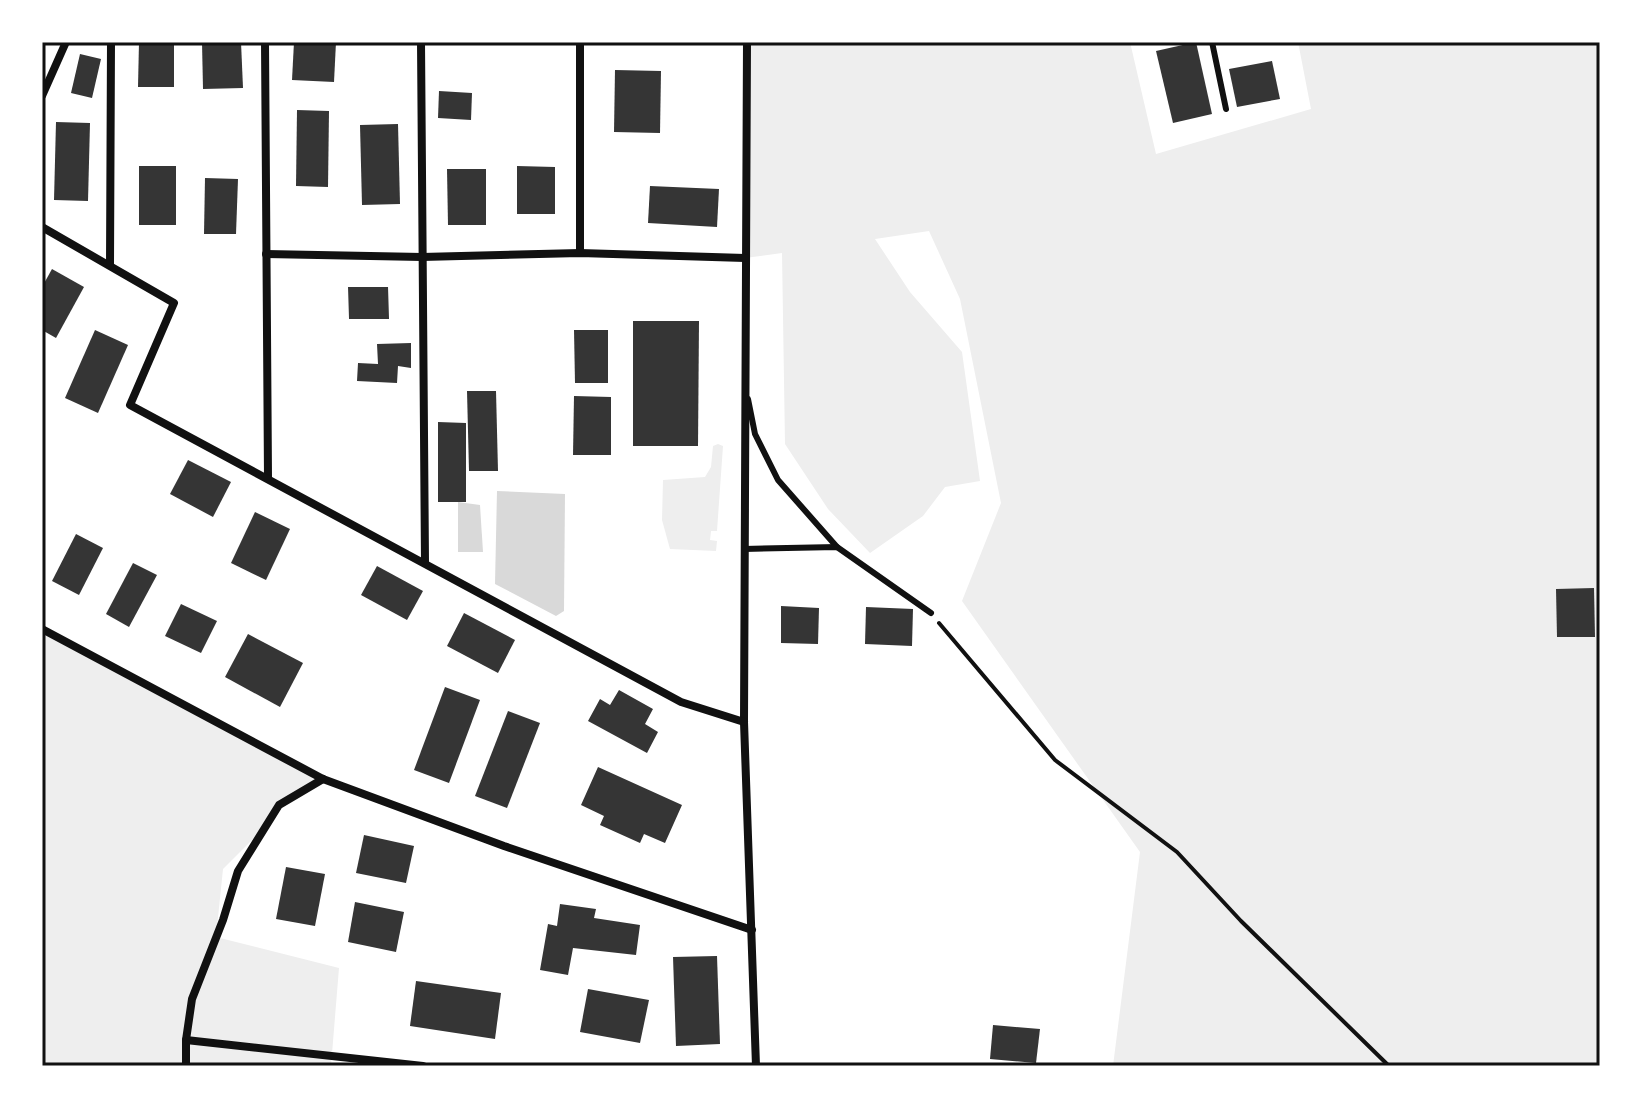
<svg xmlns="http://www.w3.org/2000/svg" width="1642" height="1108" font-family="Merriweather,serif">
  <rect width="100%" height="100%" fill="#fff"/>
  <!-- green -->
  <g fill="#eee">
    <polygon points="747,42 1130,42 1156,154 1311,109 1298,42 1600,42 1600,1066 1113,1066 1140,852 962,601 1001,503 960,299 929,231 875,239 910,292 962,352 980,481 945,487 923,516 870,553 828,509 785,444 782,253 745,258"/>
    <polygon points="718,444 723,446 717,531 711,531 710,540 717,541 716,551 670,549 662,520 663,480 705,477 711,467 713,446"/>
    <polygon points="42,629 323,779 279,805 261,831 223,869 216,937 339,968 331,1066 42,1066"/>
  </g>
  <!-- water -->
  <g fill="#d9d9d9">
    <polygon points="497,491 565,494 564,611 556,616 495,584"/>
    <polygon points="458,502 480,505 483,552 458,552"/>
  </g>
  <!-- building -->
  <g fill="#353535">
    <polygon points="139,42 174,42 174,87 138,87"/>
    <polygon points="202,42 241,42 243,88 203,89"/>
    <polygon points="294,42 336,42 334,82 292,80"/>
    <polygon points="1196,42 1212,114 1173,123 1156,51"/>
    <polygon points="80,54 101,59 92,98 71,93"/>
    <polygon points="1272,61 1280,99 1237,107 1229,69"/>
    <polygon points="615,70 661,71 660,133 614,132"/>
    <polygon points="439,91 472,93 471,120 438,118"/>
    <polygon points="297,110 329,111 328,187 296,186"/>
    <polygon points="56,122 90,123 88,201 54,200"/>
    <polygon points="398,124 400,204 362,205 360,125"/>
    <rect x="139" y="166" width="37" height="59"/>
    <polygon points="517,166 555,167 555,214 517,214"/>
    <polygon points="447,169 486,169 486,225 448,225"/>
    <polygon points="205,178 238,179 236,234 204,234"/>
    <polygon points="650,186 719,189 717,227 648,223"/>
    <polygon points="52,269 84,287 56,338 42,330 42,287"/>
    <polygon points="348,287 388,287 389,319 349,319"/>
    <polygon points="633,321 699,321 698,446 633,446"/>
    <polygon points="95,330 128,345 98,413 65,398"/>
    <polygon points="574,330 608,330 608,383 575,383"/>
    <polygon points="411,343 411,368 398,366 397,383 357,381 358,363 378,364 377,344"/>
    <polygon points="467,391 496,391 498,471 469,471"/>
    <polygon points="574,396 611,397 611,455 573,455"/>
    <polygon points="438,422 466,423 466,502 438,502"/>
    <polygon points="188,460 231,482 213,517 170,494"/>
    <polygon points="255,512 290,529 266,580 231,563"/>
    <polygon points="76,534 103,548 79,595 52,581"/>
    <polygon points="133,563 157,575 129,627 106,614"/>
    <polygon points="377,566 423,591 407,620 361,595"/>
    <polygon points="1594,588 1595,637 1557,637 1556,589"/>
    <polygon points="181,604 217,621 201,653 165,636"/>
    <polygon points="781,606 819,608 818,644 781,643"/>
    <polygon points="866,607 913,609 912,646 865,644"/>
    <polygon points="464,613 515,640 498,673 447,646"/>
    <polygon points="248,634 303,663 280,707 225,677"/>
    <polygon points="445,687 480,700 449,783 414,770"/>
    <polygon points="619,690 653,709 645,724 658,732 647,753 588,721 600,699 610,705"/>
    <polygon points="508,711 540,723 507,808 475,796"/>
    <polygon points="598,767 682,805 665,843 644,834 640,843 600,825 604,816 581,805"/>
    <polygon points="364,835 414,846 406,883 356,873"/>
    <polygon points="286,867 325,874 315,926 276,919"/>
    <polygon points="355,902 404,912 396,952 348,942"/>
    <polygon points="560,904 596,909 594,918 640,925 636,955 573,948 568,975 540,970 548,924 557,926"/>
    <polygon points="717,956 720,1044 676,1046 673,957"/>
    <polygon points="416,981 501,993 495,1039 410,1026"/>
    <polygon points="588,989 649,1000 640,1043 580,1032"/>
    <polygon points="993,1025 1040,1029 1036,1063 990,1059"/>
  </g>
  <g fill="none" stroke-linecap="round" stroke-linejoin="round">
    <!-- path -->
    <polyline stroke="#111" stroke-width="4" points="939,623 1055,760 1177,852 1241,921 1389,1066"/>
    <!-- service -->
    <g stroke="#111" stroke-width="6">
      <polyline points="1212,42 1226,109"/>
      <polyline points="748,399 755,434 778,480 837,547"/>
      <polyline points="744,549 837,547 931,613"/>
    </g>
    <!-- minor -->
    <g stroke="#111" stroke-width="8">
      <polyline points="265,42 268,477"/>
      <polyline points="421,42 425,563"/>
      <polyline points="580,42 580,253"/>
      <polyline points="747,42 744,722 756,1066"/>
      <polyline points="42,96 66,42"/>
      <polyline points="42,227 174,303 130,405 681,702 744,722"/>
      <polyline points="266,254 422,257 580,253 745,258"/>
      <polyline points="110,265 111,42"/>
      <polyline points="42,629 323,779 504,846 752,930"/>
      <polyline points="186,1040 423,1066"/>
      <polyline points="186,1066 186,1040 192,999 223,920 238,871 279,805 323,779"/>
    </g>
  </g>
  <!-- border -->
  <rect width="1642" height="1108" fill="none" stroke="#ffffff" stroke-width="88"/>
  <rect x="44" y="44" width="1554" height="1020" fill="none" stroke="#111" stroke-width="3"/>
</svg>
